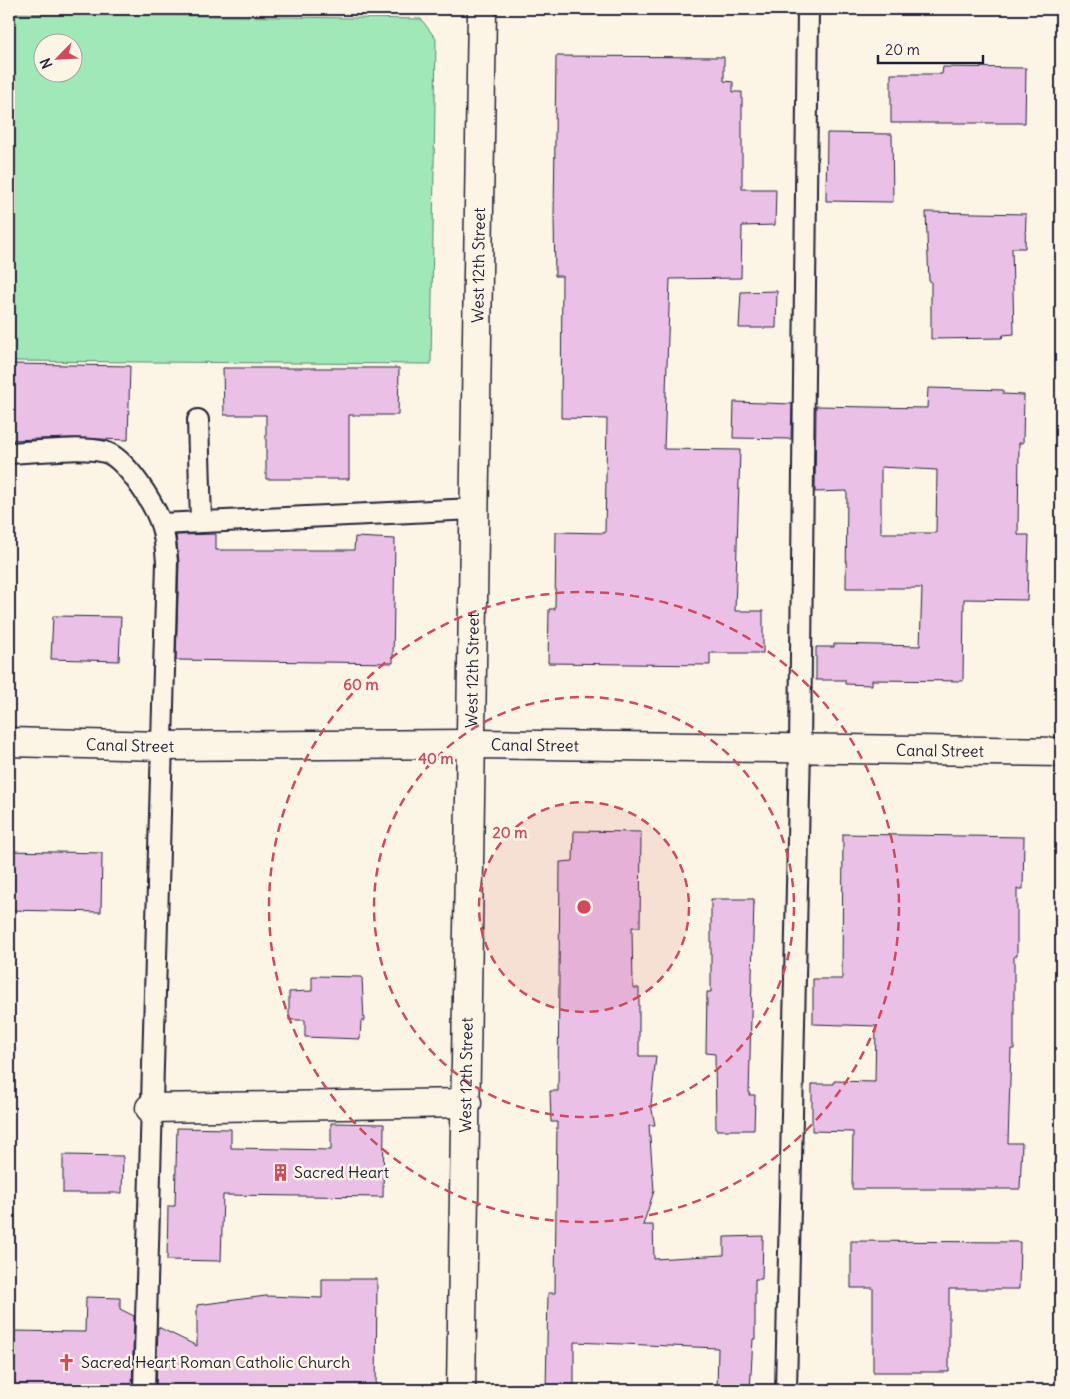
<svg xmlns="http://www.w3.org/2000/svg" width="1070" height="1399" font-family="Delius,sans-serif">
  <rect width="100%" height="100%" fill="#fcf5e5"/>
  <filter id="ink" filterUnits="userSpaceOnUse"><feTurbulence type="fractalNoise" baseFrequency=".02" numOctaves="2"/><feDisplacementMap in="SourceGraphic" scale="10" xChannelSelector="R" yChannelSelector="G"/><feConvolveMatrix kernelMatrix="1 2 1 2 8 2 1 2 1" color-interpolation-filters="sRGB"/></filter>
  <g filter="url(#ink)">
    <!-- green -->
    <path fill="#a0e8b7" stroke="#618579" fill-rule="evenodd" d="M9,13L421,19L436,39L431,364L9,361ZM42,42H72V72H42Z"/>
    <!-- building -->
    <g fill="#eac0e7" stroke="#22223b" fill-rule="evenodd">
      <polygon points="556,56 724,57 724,81 733,82 733,92 742,92 742,189 776,189 775,225 742,226 741,278 670,279 664,449 740,450 735,611 763,611 763,653 710,653 710,665 548,663 549,609 555,609 556,532 605,533 607,419 561,418 562,276 555,276 554,217"/>
      <polygon points="943,67 1026,68 1025,123 891,123 891,74 942,74"/>
      <polygon points="827,133 892,134 893,202 826,201"/>
      <polygon points="926,212 1026,214 1025,248 1012,248 1014,334 1003,335 1002,338 931,339 931,281 929,281"/>
      <polygon points="777,291 776,328 739,328 741,292"/>
      <polygon points="9,364 130,366 128,440 71,438 9,440"/>
      <polygon points="223,368 399,368 398,415 349,415 349,479 266,479 266,415 224,415"/>
      <path d="M928,388L1003,390V394L1024,395L1023,443H1019L1018,535H1029L1027,600L964,599L963,681L872,680V685L845,684V680H816V647H834V644L920,646L922,588H846L847,491L815,492L816,406L927,408ZM881,467L937,470L936,533H881Z"/>
      <polygon points="734,402 792,404 791,439 733,438"/>
      <polygon points="216,534 216,550 354,550 355,537 395,539 393,663 176,660 179,562 176,535"/>
      <polygon points="53,616 121,617 119,661 51,659"/>
      <polygon points="574,831 641,832 640,927 632,927 633,988 639,988 639,1056 656,1056 651,1105 655,1125 649,1125 654,1191 643,1225 653,1225 654,1259 724,1255 724,1237 763,1236 762,1279 755,1279 755,1339 753,1339 750,1390 717,1390 718,1348 574,1342 574,1390 546,1390 548,1293 555,1293 557,1122 551,1122 550,1091 558,1091 560,862 573,861"/>
      <polygon points="843,834 1024,837 1023,889 1017,889 1017,956 1014,956 1014,1049 1011,1049 1008,1143 1022,1143 1020,1189 852,1189 853,1132 812,1131 812,1084 834,1084 834,1081 875,1082 876,1026 813,1024 813,979 842,979"/>
      <polygon points="9,851 102,853 101,912 9,910"/>
      <polygon points="711,899 754,899 749,1095 755,1095 754,1130 716,1130 715,1054 706,1053 707,992 711,992"/>
      <polygon points="312,976 362,977 364,1021 361,1021 360,1039 305,1037 305,1020 289,1020 289,992 312,991"/>
      <polygon points="331,1123 384,1124 383,1197 223,1195 221,1261 167,1260 168,1206 175,1206 177,1128 231,1129 231,1148 331,1150"/>
      <polygon points="63,1155 123,1156 122,1193 63,1193"/>
      <polygon points="851,1241 1020,1242 1019,1289 949,1289 949,1372 873,1372 873,1288 851,1288"/>
      <polygon points="322,1279 377,1279 376,1390 156,1390 158,1327 197,1346 197,1305 266,1296 322,1298"/>
      <polygon points="86,1297 120,1298 120,1309 134,1316 132,1390 9,1390 9,1331 85,1332"/>
    </g>
    <g fill="none" stroke-linecap="round" stroke-linejoin="round">
      <defs>
        <g id="service">
          <polyline points="198,420 201,521"/>
          <path d="M9,453C35,452 81,446 105,452C126,458 154,504 161,524C165,536 166,549 167,562L144,1390"/>
          <polyline points="161,524 474,509"/>
          <polyline points="786,1390 800,748 808,9"/>
        </g>
        <g id="minor">
          <path id="s1" d="M9,742L160,746L471,744L1061,752"/>
          <polyline points="150,1108 467,1103"/>
          <path id="s2" d="M461,1390L482,9"/>
        </g>
      </defs>
      <!-- service casing -->
      <use href="#service" stroke="#22223b" stroke-width="24"/>
      <!-- minor casing -->
      <use href="#minor" stroke="#22223b" stroke-width="31"/>
      <!-- service -->
      <use href="#service" stroke="#fcf5e5" stroke-width="20"/>
      <!-- minor -->
      <use href="#minor" stroke="#fcf5e5" stroke-width="28"/>
    </g>
  </g>
  <!-- distance rings -->
  <circle cx="584" cy="907" r="105" fill="#d1495b" fill-opacity=".12"/>
  <g fill="none" stroke="#d1495b" stroke-width="2.5" stroke-dasharray="9 6">
    <circle cx="584" cy="907" r="105"/>
    <circle cx="584" cy="907" r="210"/>
    <circle cx="584" cy="907" r="315"/>
  </g>
  <!-- icons -->
  <defs>
    <symbol id="building-bare" viewBox="-9 -9 18 18"><path d="M-4-6H4V6H1V3H-1V6H-4ZM-2.5-4.3h1.7v1.8h-1.7ZM.8-4.3h1.7v1.8H.8ZM-2.5-1h1.7V.8h-1.7ZM.8-1h1.7V.8H.8Z" fill="#d1495b" stroke="#fcf5e5" stroke-width="2.5" paint-order="stroke"/></symbol>
    <symbol id="church-bare" viewBox="-9 -9 18 18"><path d="M-1.2-6h2.4v3.5h3.3v2.4h-3.3V6h-2.4V-.1h-3.3v-2.4h3.3Z" fill="#d1495b" stroke="#fcf5e5" stroke-width="2.5" paint-order="stroke"/></symbol>
  </defs>
  <g fill-rule="evenodd">
    <use href="#building-bare" x="268" y="1160" width="25" height="25"/>
    <use href="#church-bare" x="54" y="1350" width="25" height="25"/>
  </g>
  <g text-anchor="middle" stroke-width="5" stroke-linejoin="round" paint-order="stroke">
    <!-- street labels -->
    <g font-size="16" fill="#22223b" stroke="#fcf5e5">
      <text dy="6" stroke="none"><textPath href="#s2" startOffset="1125">West 12th Street</textPath></text>
      <text dy="6" stroke="none"><textPath href="#s2" startOffset="720">West 12th Street</textPath></text>
      <text dy="6" stroke="none"><textPath href="#s1" startOffset="526">Canal Street</textPath></text>
      <text dy="6" stroke="none"><textPath href="#s1" startOffset="121">Canal Street</textPath></text>
      <text dy="6" stroke="none"><textPath href="#s1" startOffset="931">Canal Street</textPath></text>
      <text dy="6" stroke="none"><textPath href="#s2" startOffset="315">West 12th Street</textPath></text>
    </g>
    <!-- poi labels -->
    <g font-size="16" fill="#22223b" stroke="#fcf5e5" text-anchor="start">
      <text x="294" y="1178">Sacred Heart</text>
      <text x="81" y="1368">Sacred Heart Roman Catholic Church</text>
    </g>
  </g>
  <circle cx="584" cy="907" r="8" fill="#d1495b" stroke="#fcf5e5" stroke-width="2.5"/>
  <g font-size="15" text-anchor="middle" font-weight="bold" fill="#d1495b" stroke="#fcf5e5" stroke-width="5" stroke-linejoin="round" paint-order="stroke">
    <text x="361" y="690">60 m</text>
    <text x="436" y="764">40 m</text>
    <text x="510" y="838">20 m</text>
  </g>
  <!-- margin -->
  <rect width="1070" height="1399" fill="none" stroke="#fcf5e5" stroke-width="30"/>
  <rect x="15" y="15" width="1040" height="1369" fill="none" stroke="#22223b" stroke-width="2" filter="url(#ink)"/>
  <!-- north arrow -->
  <g transform="translate(58 58) rotate(246)"><circle r="24" fill="#fcf5e5" stroke="#a5a1a1"/>
  <path d="M0-4L9 19L0 12L-9 19Z" fill="#d1495b"/>
  <text y="-8" font-size="14" font-weight="bold" text-anchor="middle" fill="#22223b">N</text>
  </g>
  <!-- scale -->
  <path d="M878 55v8h105v-8" fill="none" stroke="#22223b" stroke-width="2.5"/>
  <text x="885" y="55" font-size="15" fill="#22223b" stroke="#fcf5e5" stroke-width="4" paint-order="stroke">20 m</text>
</svg>
